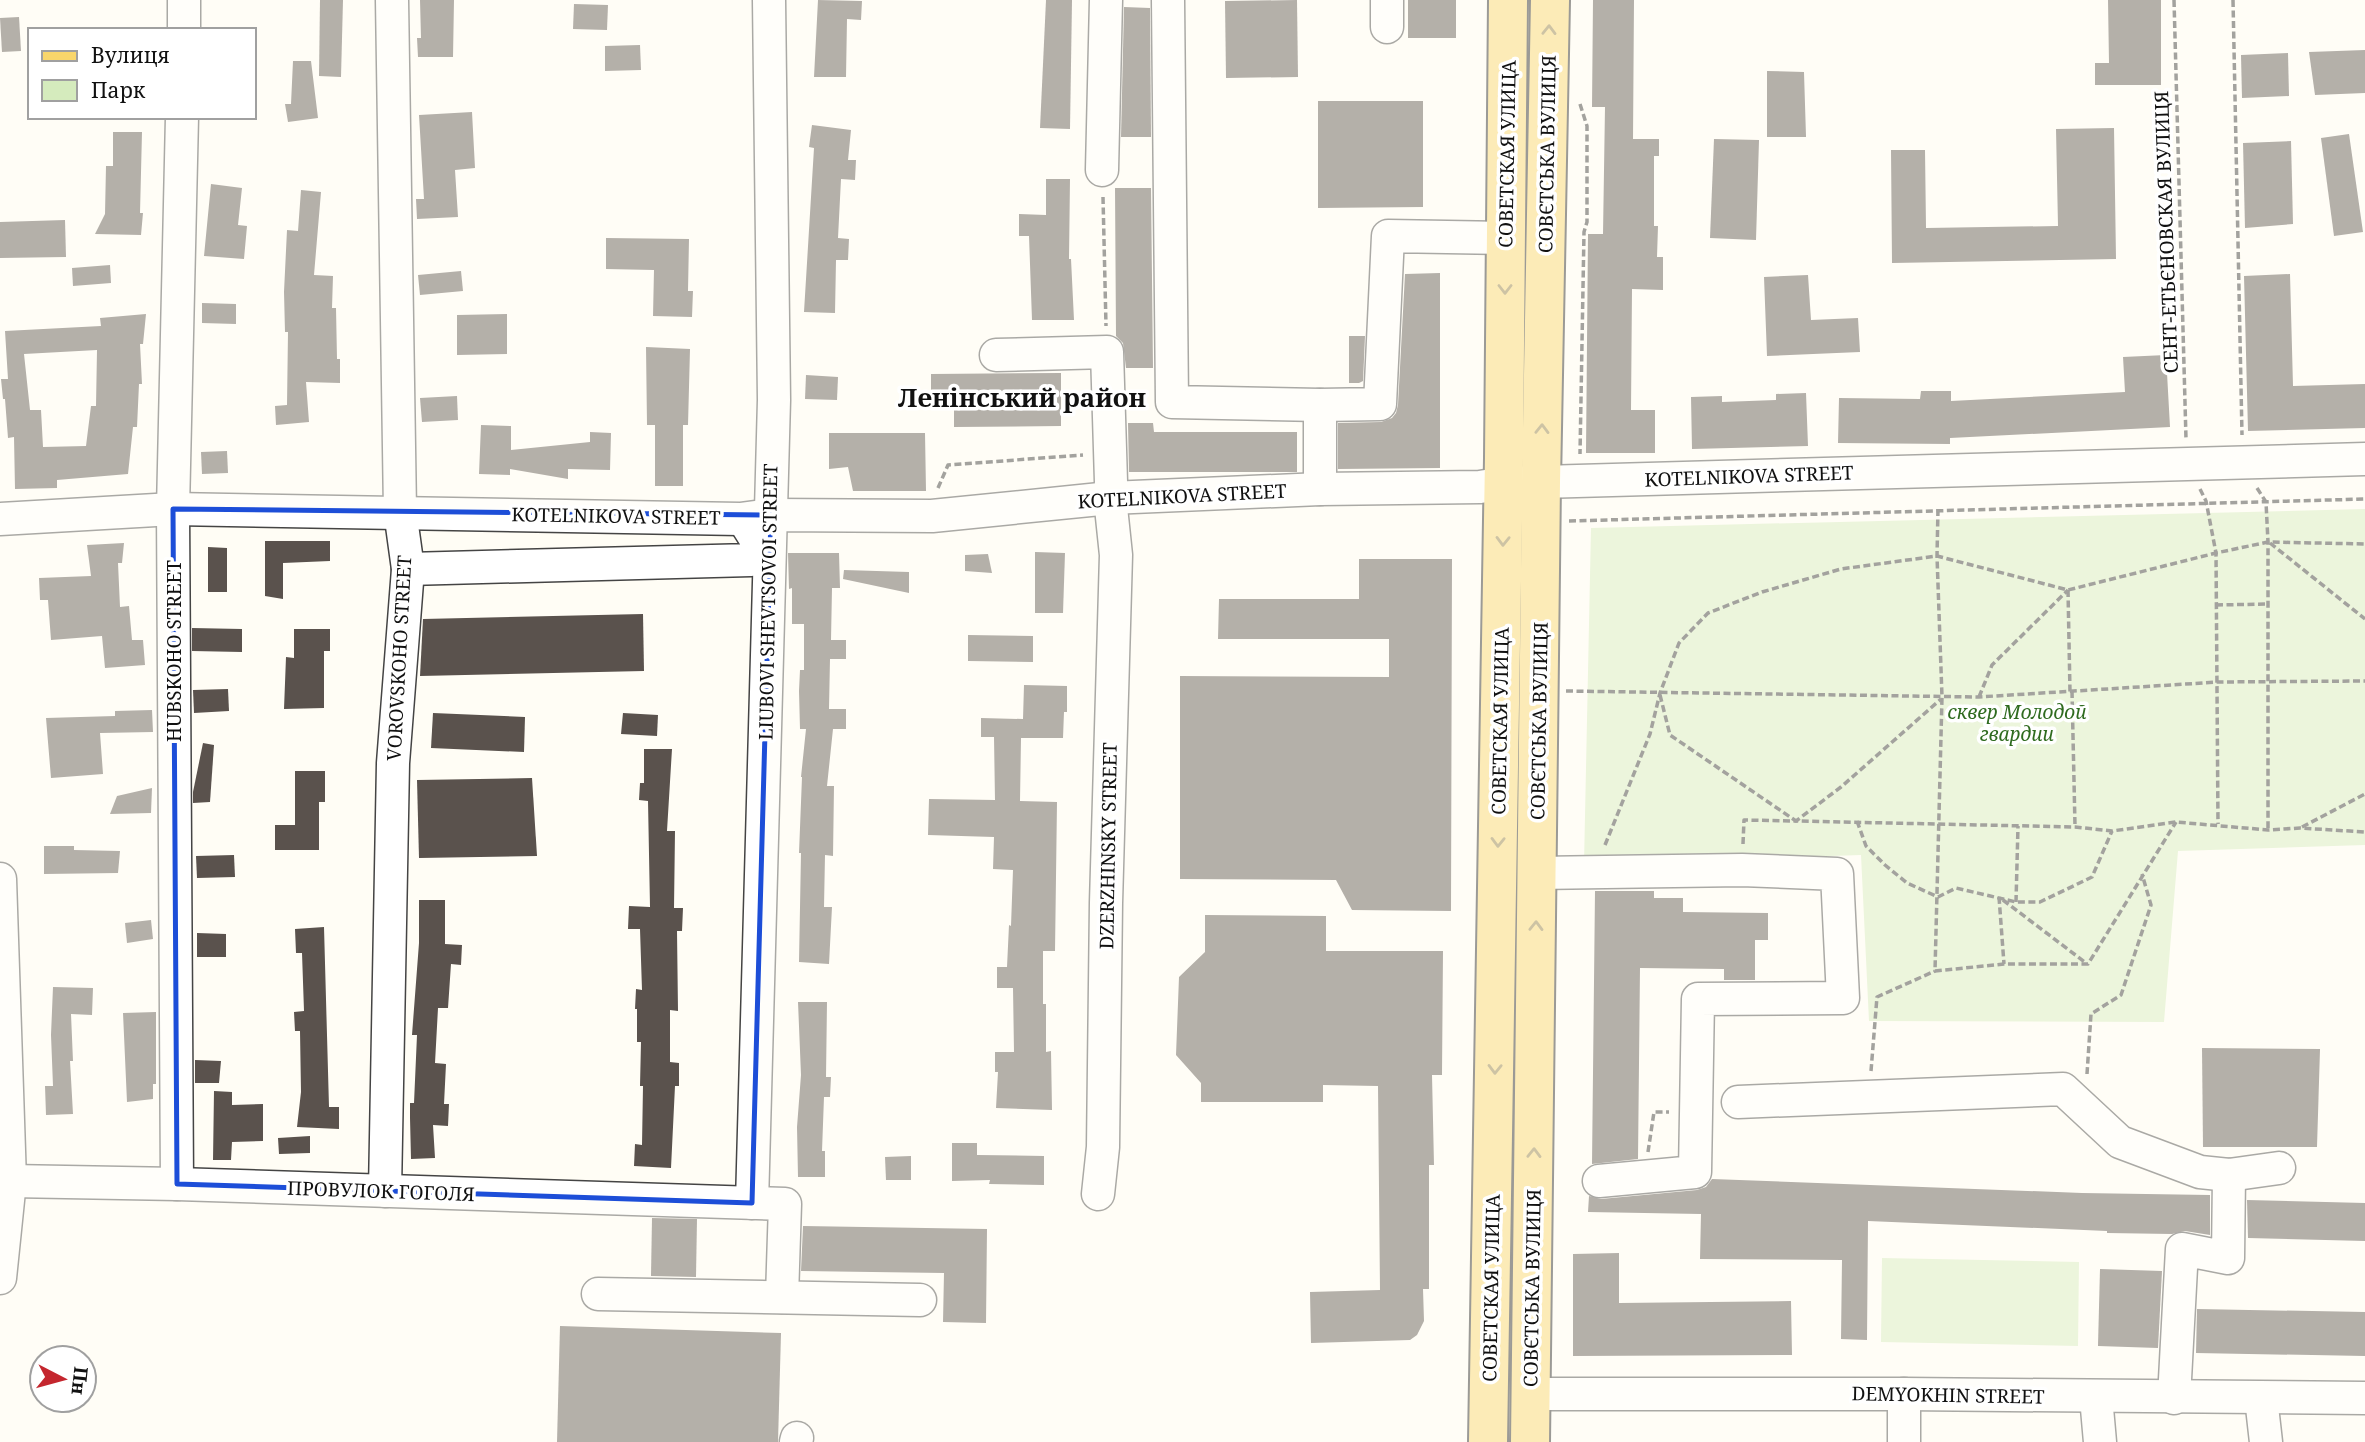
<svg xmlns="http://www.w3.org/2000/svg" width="2365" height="1442" font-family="'Noto Serif',serif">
  <rect width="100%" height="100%" fill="#fffdf5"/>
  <!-- green -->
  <g fill="#d5ebbd">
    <polygon points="2365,509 2365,845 2178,851 2164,1022 1869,1021 1861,855 1584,864 1591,528"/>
    <polygon points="1882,1258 2079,1262 2078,1346 1881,1342"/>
  </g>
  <!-- building -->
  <g fill="#5a524d" fill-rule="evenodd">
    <polygon points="320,0 343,0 341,77 319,76"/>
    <polygon points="420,0 454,0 453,57 418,57 417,38 421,38"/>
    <polygon points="818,0 862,1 861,20 847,19 846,77 814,77"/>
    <polygon points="1046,0 1072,0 1070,129 1040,128"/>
    <polygon points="1297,0 1298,77 1226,78 1225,1"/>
    <rect x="1408" y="0" width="48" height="38"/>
    <polygon points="1593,0 1634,0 1633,139 1659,139 1659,156 1654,156 1654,226 1658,226 1657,257 1663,257 1663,290 1632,289 1631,410 1655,410 1655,453 1586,453 1588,234 1603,234 1605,107 1592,107"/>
    <polygon points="2108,0 2161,0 2161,85 2095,85 2095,63 2109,63"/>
    <polygon points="574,4 608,5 607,30 573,29"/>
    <polygon points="1124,7 1150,8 1151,137 1121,137"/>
    <polygon points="19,17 21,51 2,52 0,18"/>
    <polygon points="640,45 641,70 605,71 605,46"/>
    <polygon points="2365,50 2365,93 2315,95 2309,52"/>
    <polygon points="2288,53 2289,96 2242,98 2241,55"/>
    <polygon points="293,61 311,61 318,118 288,122 285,104 291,104"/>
    <polygon points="1767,71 1804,72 1806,137 1767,137"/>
    <polygon points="1318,101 1423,101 1423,207 1318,208"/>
    <polygon points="472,112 475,168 455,170 458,217 417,219 416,199 424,199 419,115"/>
    <polygon points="812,125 851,130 848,160 856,160 855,180 841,179 838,238 849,239 848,260 836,260 835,313 804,312 814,148 809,147"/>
    <polygon points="2114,128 2116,259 1892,263 1891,150 1925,150 1926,228 2058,226 2056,129"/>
    <polygon points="113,132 142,132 140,213 143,213 141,235 95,234 105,214 106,166 113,166"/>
    <polygon points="2349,134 2363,232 2334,236 2321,138"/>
    <polygon points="1714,139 1759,140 1756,240 1710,238"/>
    <polygon points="2291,141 2293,224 2245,228 2243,143"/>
    <polygon points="1046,179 1070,179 1069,259 1071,259 1074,320 1032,320 1029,236 1019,236 1019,214 1046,215"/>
    <polygon points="211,184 242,188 238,225 247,226 244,259 204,256"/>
    <polygon points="1115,188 1151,188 1153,368 1126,368 1123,343 1116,336"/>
    <polygon points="301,190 321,192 314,275 333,276 332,308 336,308 337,359 340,359 340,383 306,382 309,422 276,425 275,406 287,405 288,332 285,332 284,292 287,230 298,231"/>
    <polygon points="65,220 66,257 0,258 0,222"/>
    <polygon points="606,238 689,239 688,291 693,291 692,317 653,316 654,270 606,269"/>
    <polygon points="110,265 111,283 73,286 72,268"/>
    <polygon points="461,271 463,291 420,295 418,275"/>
    <polygon points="1440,273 1440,468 1338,469 1338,423 1381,422 1392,418 1396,413 1398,405 1405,274"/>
    <polygon points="2290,274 2293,386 2365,384 2365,428 2248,431 2244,276"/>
    <polygon points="1808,275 1811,320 1858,318 1860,352 1767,356 1764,277"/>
    <polygon points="202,303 236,304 236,324 202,323"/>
    <path d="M146,314L143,344H140L142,384H139L137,427H133L128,474L57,480V488L15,489L14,437L8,438L5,399H3L1,379H8L5,331L101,326L100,318ZM97,350L96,406H91L86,446L43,447L41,410H30L24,354Z"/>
    <polygon points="507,314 507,354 457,355 457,315"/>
    <polygon points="1349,336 1365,336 1363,381 1359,383 1349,383"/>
    <polygon points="646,347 690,349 688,425 683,425 683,486 655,486 655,425 647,425"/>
    <polygon points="2166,355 2170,427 1950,438 1950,444 1838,443 1839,398 1920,399 1921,391 1951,391 1951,401 2125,392 2123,357"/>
    <polygon points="1061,373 1061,426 954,427 954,405 931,404 931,374"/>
    <polygon points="806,375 838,377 837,400 805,399"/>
    <polygon points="1806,393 1808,446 1692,449 1691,397 1722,396 1722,402 1776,400 1776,394"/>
    <polygon points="457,396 458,420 422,422 420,398"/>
    <polygon points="1128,423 1153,423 1154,432 1297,432 1297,472 1129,472"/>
    <polygon points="481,425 511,426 511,450 590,442 590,432 611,433 610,470 568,469 568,479 510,469 510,475 479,474"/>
    <polygon points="829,433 925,433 926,491 853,491 848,467 829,469"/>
    <polygon points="227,451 228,473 202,474 201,452"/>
    <polygon points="265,541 330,541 330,561 283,563 283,599 265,596"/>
    <polygon points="124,543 122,563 118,563 120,607 129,606 132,640 143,640 145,665 105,668 102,636 51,640 48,600 40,600 39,578 91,576 87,545"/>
    <polygon points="208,547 227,548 227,592 208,592"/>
    <polygon points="1035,552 1065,553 1063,613 1035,613"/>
    <polygon points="788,553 839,553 840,588 832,588 831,640 846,640 846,659 830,659 829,709 846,709 846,729 833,729 827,786 834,786 833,856 825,855 824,907 832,907 829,964 799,962 801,853 799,853 802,777 801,777 806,729 800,729 799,691 800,670 804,670 804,624 792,624 792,588 789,589"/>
    <polygon points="988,554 992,573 965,571 965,555"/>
    <polygon points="1359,559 1452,559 1451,911 1352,910 1336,880 1180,879 1180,676 1389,677 1389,639 1218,639 1219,599 1359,599"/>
    <polygon points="844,570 909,572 909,593 843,579"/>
    <polygon points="643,614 644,671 420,676 423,619"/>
    <polygon points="192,628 242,629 242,652 192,651"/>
    <polygon points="294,629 330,629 330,651 324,651 324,708 284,709 286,657 294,658"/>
    <polygon points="968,635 1033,636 1033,662 968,661"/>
    <polygon points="1024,685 1067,686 1067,712 1064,712 1063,738 1021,738 1020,801 1057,802 1055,951 1043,951 1043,1004 1046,1004 1046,1052 1051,1051 1052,1110 996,1108 998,1072 995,1072 995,1052 1014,1052 1013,988 997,988 997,967 1007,967 1009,925 1011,926 1013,870 993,869 994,837 928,835 929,799 995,800 994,737 981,737 981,718 1023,719"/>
    <polygon points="228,689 229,711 194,713 193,690"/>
    <polygon points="152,710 153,732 100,733 103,774 51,778 46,718 115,716 115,711"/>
    <polygon points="433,713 525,717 524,752 431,748"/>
    <polygon points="623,713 658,715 657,736 621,734"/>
    <polygon points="203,743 214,745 210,802 193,803 193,792"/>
    <polygon points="644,749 672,749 667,831 675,831 674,908 683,908 682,931 677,931 678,1011 670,1010 670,1062 679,1063 679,1086 675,1086 671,1168 634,1166 635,1144 642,1145 643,1086 640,1086 641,1042 637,1042 637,1009 635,1009 636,989 642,990 640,929 628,929 629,906 650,907 648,801 639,800 640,783 644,783"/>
    <polygon points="295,771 325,771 325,802 319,802 319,850 275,850 275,825 295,825"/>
    <polygon points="532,778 537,856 419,858 417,780"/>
    <polygon points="152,788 151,813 110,814 117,796"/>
    <polygon points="44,846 74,846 74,850 120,851 118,873 44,874"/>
    <polygon points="234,855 235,877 197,878 196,856"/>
    <polygon points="1595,891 1654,891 1654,898 1683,898 1683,912 1768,913 1768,940 1755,940 1755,980 1724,980 1724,969 1640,968 1638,1159 1592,1164"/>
    <polygon points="419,900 445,900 445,944 462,945 461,965 451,964 448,1008 438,1008 435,1063 446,1064 444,1104 449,1104 448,1126 433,1125 435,1158 411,1159 410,1118 410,1103 414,1103 417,1035 412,1035 419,943"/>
    <polygon points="1205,915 1326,916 1326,951 1443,951 1442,1075 1432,1075 1434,1165 1429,1165 1429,1289 1423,1289 1424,1321 1417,1335 1410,1340 1311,1343 1310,1292 1380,1290 1378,1086 1323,1085 1323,1102 1201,1102 1201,1083 1176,1055 1179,977 1205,952"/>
    <polygon points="151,920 153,939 127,943 125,923"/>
    <polygon points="324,927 329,1107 339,1107 339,1129 297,1127 301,1092 300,1031 295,1031 294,1012 304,1011 302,953 296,953 295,929"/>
    <polygon points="197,933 226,934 226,957 197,957"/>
    <polygon points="53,987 93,988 92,1015 71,1014 73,1061 70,1061 73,1114 46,1115 45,1086 53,1086 51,1035"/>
    <polygon points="798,1002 827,1002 826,1077 831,1077 830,1097 824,1097 822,1151 825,1151 825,1177 798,1177 797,1127 801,1075"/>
    <polygon points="156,1012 156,1084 153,1084 153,1099 127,1102 123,1013"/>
    <polygon points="2202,1048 2320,1049 2317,1147 2203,1147"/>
    <polygon points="195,1060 221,1061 219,1083 195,1083"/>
    <polygon points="214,1091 232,1092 232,1105 263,1104 263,1141 232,1142 231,1160 213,1160"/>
    <polygon points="310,1136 310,1153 279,1154 278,1138"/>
    <polygon points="952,1143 977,1143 977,1155 1044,1156 1044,1185 989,1184 990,1180 952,1181"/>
    <polygon points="911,1156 911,1180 886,1180 885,1157"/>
    <polygon points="1712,1179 2082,1193 2210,1195 2210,1235 2185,1231 2172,1234 2107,1233 2107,1231 1868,1221 1867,1340 1841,1339 1842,1260 1700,1259 1701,1214 1588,1212 1589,1196 1601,1199 1697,1190 1706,1187"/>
    <polygon points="2247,1200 2365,1203 2365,1241 2248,1238"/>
    <polygon points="652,1218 697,1219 696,1277 651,1276"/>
    <polygon points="803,1226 987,1229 986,1323 943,1322 944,1273 801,1271"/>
    <polygon points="1619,1253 1619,1303 1791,1301 1792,1355 1573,1356 1573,1254"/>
    <polygon points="2100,1269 2162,1271 2158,1348 2098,1346"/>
    <polygon points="2197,1309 2365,1312 2365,1356 2196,1353"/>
    <polygon points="560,1326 781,1333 778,1442 557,1442"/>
  </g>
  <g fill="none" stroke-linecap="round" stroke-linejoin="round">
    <defs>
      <g id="minor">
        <polyline points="1168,0 1172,402 1320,405 1380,404 1388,236 1506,238"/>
        <polyline points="1387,27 1387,0"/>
        <polyline points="184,30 184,0"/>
        <polyline points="1102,170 1106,0"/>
        <polyline points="996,355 1107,352 1111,482 1110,498 1116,555 1106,903 1103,1147 1098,1194"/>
        <polyline points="1320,405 1320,489"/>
        <polyline points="0,519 173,509 740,519 771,515 932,516 1110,498 1320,489 1480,487 1504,483 2365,459"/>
        <polyline points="408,569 751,560 760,546 748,527"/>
        <polyline points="1537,873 1742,870 1837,874 1843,998 1698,999 1695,1172 1599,1181"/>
        <polyline points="0,879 10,1181 0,1278"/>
        <polyline points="1738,1102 2063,1089 2120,1142 2200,1172 2229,1175 2279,1168"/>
        <polyline points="10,1181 177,1184 785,1204 782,1297"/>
        <polyline points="177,1184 173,509 182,117"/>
        <polyline points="385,1191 393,763 408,569 400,511 392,0"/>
        <polyline points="752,1203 774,400 769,0"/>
        <polyline points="598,1294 920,1300"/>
        <polyline points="1531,1394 1904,1394 2365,1398"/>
        <polyline points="2096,1397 2100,1442"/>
        <polyline points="2174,1398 2182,1249 2228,1258 2229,1175"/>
        <polyline points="2261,1398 2266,1442"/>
        <polyline points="796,1442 797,1438"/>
        <polyline points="1904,1442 1904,1394"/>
      </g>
      <g id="major">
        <polyline points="1488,1442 1504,458 1508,0"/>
        <polyline points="1530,1442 1541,482 1550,0"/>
      </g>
    </defs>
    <!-- minor casing -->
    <use href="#minor" stroke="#444" stroke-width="35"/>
    <!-- major casing -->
    <use href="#major" stroke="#222" stroke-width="42"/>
    <!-- path -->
    <g stroke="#333" stroke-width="3.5" stroke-dasharray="7 3.5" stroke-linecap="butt">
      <polyline points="2174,0 2186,439"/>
      <polyline points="2233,0 2242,435"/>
      <polyline points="1580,104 1587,126 1587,222 1584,232 1580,454"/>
      <polyline points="1103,197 1106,326"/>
      <polyline points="938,488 948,465 1083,455"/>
      <polyline points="2257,488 2266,502 2268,542 2268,830"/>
      <polyline points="2200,489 2206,501 2216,553 2218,824"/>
      <polyline points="1938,509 1937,556 1942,697 1935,971 2004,964 2088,964 2176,822"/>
      <polyline points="1569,521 2365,499"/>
      <polyline points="2270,543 2365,619"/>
      <polyline points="2068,590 2070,692"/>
      <polyline points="2216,605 2268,604"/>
      <polyline points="1566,691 1979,697 2218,682 2365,681"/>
      <polyline points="2072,691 2075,826"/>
      <polyline points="1660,695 1670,735 1796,821 2075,827 2112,831 2176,822 2268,830 2300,828 2365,832"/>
      <polyline points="1979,697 1992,665 2068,590"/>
      <polyline points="1857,821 1866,846 1885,865 1907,883 1938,897 1956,888 2016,902 2040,902 2092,877 2112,831"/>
      <polyline points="2302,827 2365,794"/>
      <polyline points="1743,844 1744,820 1796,821 1841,787 1941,699"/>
      <polyline points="1605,845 1650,734 1660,693 1679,643 1708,613 1762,592 1841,569 1937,556 2068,590 2216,553 2268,542 2365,544"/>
      <polyline points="1999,897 2004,964"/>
      <polyline points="2003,900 2086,963"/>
      <polyline points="2016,902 2018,826"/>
      <polyline points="1871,1071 1877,997 1935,971"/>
      <polyline points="2087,1074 2091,1014 2121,995 2151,905 2142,874"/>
      <polyline points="1648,1152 1654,1112 1669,1112"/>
    </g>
    <!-- minor -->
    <use href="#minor" stroke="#fff" stroke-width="32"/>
    <!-- major -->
    <use href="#major" stroke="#f9d66b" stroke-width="38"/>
  </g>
  <!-- one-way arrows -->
  <defs><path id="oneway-chevron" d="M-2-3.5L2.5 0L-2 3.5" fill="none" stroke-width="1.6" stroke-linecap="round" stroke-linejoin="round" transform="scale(1.75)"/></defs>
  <g stroke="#917d42">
    <use href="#oneway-chevron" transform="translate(1549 30) rotate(-89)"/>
    <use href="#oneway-chevron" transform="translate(1505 289) rotate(90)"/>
    <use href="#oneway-chevron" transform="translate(1542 429) rotate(-89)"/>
    <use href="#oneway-chevron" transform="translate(1503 541) rotate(91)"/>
    <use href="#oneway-chevron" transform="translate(1498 842) rotate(91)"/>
    <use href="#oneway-chevron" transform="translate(1536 926) rotate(-89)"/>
    <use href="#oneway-chevron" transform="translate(1495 1069) rotate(91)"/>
    <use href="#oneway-chevron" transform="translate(1534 1153) rotate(-89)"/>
  </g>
  <!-- marked area -->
  <path d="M0 0H2365V1442H0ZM173,509L771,515L752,1203L177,1184Z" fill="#fffdf5" fill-opacity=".55" fill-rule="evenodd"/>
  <path fill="none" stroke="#1d4ed8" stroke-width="5" stroke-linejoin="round" d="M173,509L771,515L752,1203L177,1184Z"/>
  <g text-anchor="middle" stroke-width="7" stroke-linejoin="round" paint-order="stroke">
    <!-- street labels -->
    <g font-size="19" fill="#111" stroke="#fff">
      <text transform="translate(1507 154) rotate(-89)" y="7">СОВЕТСКАЯ УЛИЦА</text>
      <text transform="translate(1547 154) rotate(-89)" y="7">СОВЄТСЬКА ВУЛИЦЯ</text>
      <text transform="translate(2166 232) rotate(-92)" y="7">СЕНТ-ЕТЬЄНОВСКАЯ ВУЛИЦЯ</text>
      <text transform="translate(1749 476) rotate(-2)" y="7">KOTELNIKOVA STREET</text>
      <text transform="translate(1182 496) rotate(-3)" y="7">KOTELNIKOVA STREET</text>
      <text transform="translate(616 516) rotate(1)" y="7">KOTELNIKOVA STREET</text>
      <text transform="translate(768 602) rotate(-89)" y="7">LIUBOVI SHEVTSOVOI STREET</text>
      <text transform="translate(174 651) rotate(-90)" y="7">HUBSKOHO STREET</text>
      <text transform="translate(399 658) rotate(-87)" y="7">VOROVSKOHO STREET</text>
      <text transform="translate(1500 721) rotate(-89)" y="7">СОВЕТСКАЯ УЛИЦА</text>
      <text transform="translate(1539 721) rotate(-89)" y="7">СОВЄТСЬКА ВУЛИЦЯ</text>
      <text transform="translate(1108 846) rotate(-89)" y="7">DZERZHINSKY STREET</text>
      <text transform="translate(381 1191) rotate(2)" y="7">ПРОВУЛОК ГОГОЛЯ</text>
      <text transform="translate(1491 1288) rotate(-89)" y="7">СОВЕТСКАЯ УЛИЦА</text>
      <text transform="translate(1532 1288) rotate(-89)" y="7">СОВЄТСЬКА ВУЛИЦЯ</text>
      <text transform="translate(1948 1395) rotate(1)" y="7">DEMYOKHIN STREET</text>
    </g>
    <!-- park labels -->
    <g font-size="19" font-style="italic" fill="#2f6b1f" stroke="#fff">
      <text x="2017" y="719">сквер Молодой<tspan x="2017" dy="22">гвардии</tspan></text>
    </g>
    <!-- district labels -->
    <g font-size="26" font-weight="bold" fill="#111" stroke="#fff">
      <text x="1022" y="407">Ленінський район</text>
    </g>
  </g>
  <!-- legend -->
  <rect x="28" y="28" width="228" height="91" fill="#ffffff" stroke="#a0a0a0" stroke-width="2"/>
  <rect x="42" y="51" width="35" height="10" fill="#f9d66b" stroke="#a0a0a0" stroke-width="2"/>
  <text x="91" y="63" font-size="21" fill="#111111">Вулиця</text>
  <rect x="42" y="80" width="35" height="21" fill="#d5ebbd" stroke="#a0a0a0" stroke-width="2"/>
  <text x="91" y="98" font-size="21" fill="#111111">Парк</text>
  <!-- north arrow -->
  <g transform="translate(63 1379) rotate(96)"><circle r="33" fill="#ffffff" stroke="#a0a0a0" stroke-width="2"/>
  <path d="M0-5L12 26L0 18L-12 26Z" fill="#c4262e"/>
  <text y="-10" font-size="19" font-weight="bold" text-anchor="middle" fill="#111111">Пн</text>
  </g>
</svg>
